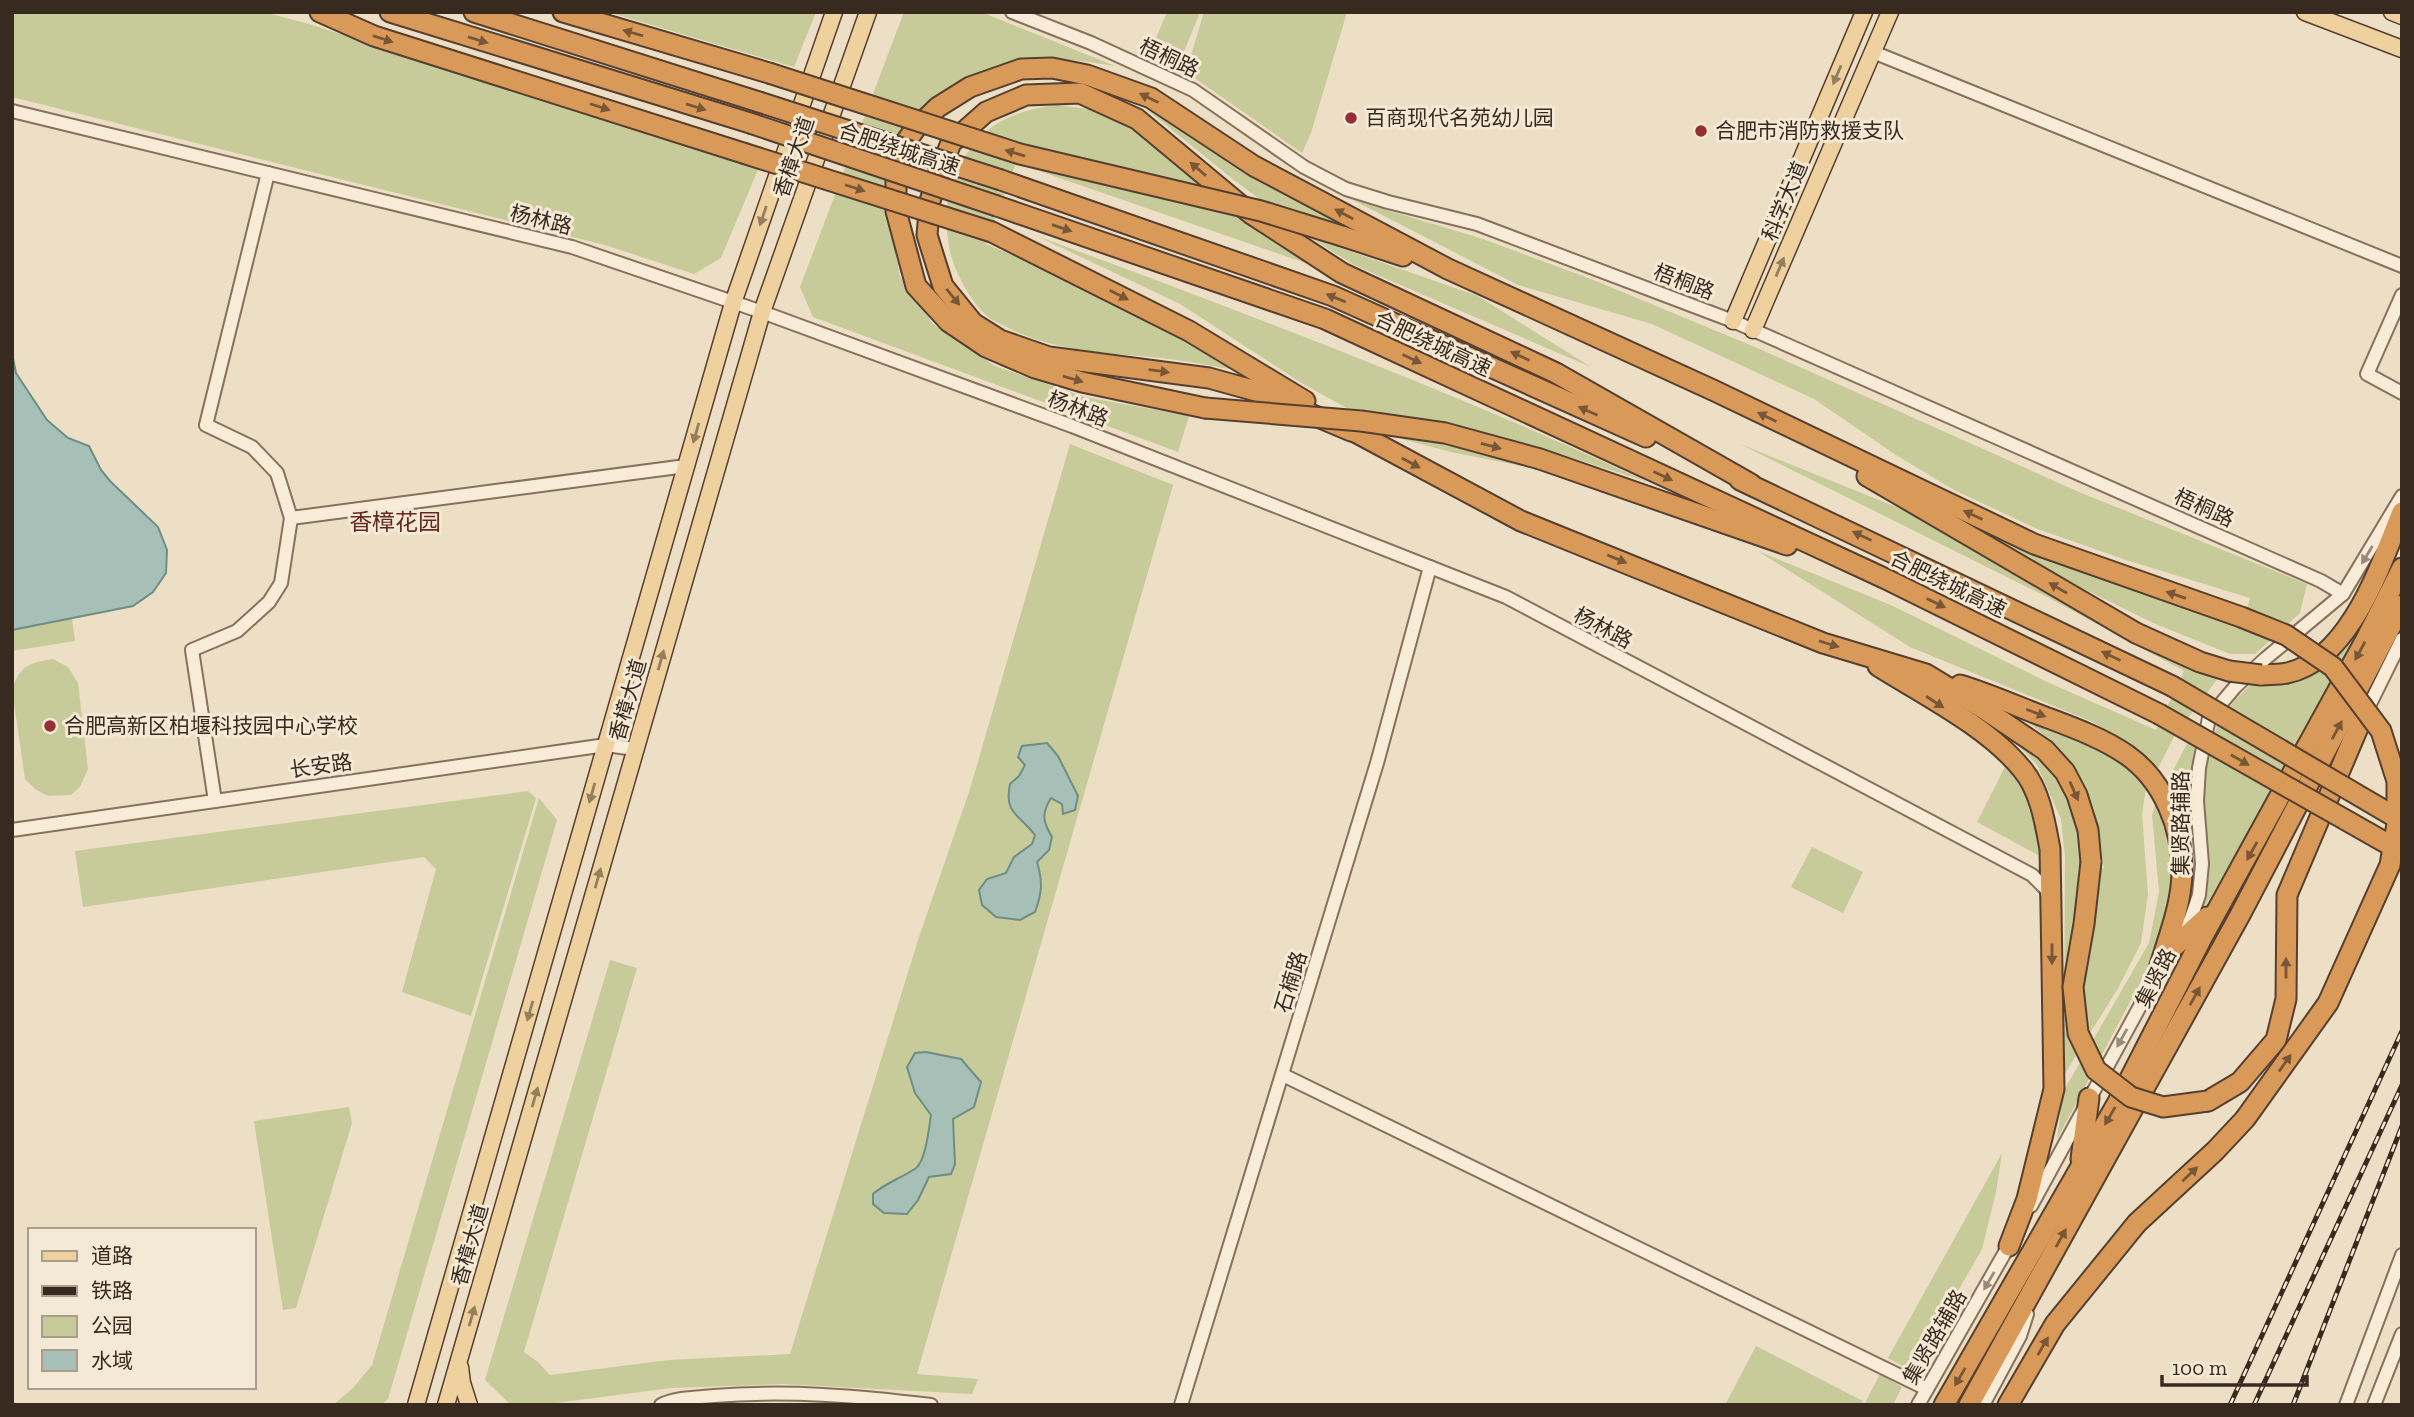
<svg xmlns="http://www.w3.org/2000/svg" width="2414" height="1417" font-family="'Zilla Slab','Noto Sans SC',serif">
  <rect width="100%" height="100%" fill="#eddfc5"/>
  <!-- green -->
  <g fill="#c7ca99">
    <polygon points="12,12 264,12 309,24 759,167 721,258 694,274 605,245 12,97"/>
    <polygon points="608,12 816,12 794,67"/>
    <path d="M904,12H981L1115,66C1085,61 1043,55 1013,62C976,72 944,95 913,116L889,215L900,277L933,324L995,366L1085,397L1189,416L1178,452L813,317L800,287Z"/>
    <polygon points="1167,12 1193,12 1199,15 1180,61 1151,50"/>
    <polygon points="1204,12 1347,12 1311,133 1302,153 1186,72"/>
    <path d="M1057,105L1097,110L1142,131L1317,267L1016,163L986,244L1115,298L1245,372C1222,368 1199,363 1176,360C1119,352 1057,355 1005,326C999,323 991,320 986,315C971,302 954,271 950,251C945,227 944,201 954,177C975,130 1006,111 1057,105Z"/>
    <polygon points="1146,109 1343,222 1335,246 1478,296 1591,367 1354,265 1311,238 1234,180"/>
    <polygon points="1353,200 1480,238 1591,279 1755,347 2079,492 2307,584 2300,613 2255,654 2230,654 2153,623 2080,587 1987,535 2099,577 2243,622 2250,598 2126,560 2035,528 1954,490 1896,455 1814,399 1652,324 1518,285"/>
    <path d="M1037,236C1243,312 1449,390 1648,482L1538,447L1533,468L1451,452L1402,439L1300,382L1180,304Z"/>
    <polygon points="1070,444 1173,485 917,1374 978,1379 972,1394 783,1384 671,1388 541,1405 511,1405 485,1380 610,960 637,968 524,1352 538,1362 550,1375 669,1360 790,1354 919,937 970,789"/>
    <polygon points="1740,444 1926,519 2221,674 2174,737 2157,770 2127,744 2093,722 1910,647 1758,551 1893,606 2045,681 2156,730 2184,671 2049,598"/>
    <polygon points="2366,617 2305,736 2195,924 2205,898 2208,867 2204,777 2217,725 2235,700 2253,682 2320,666 2346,644"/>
    <polygon points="72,618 75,641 12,651 12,630"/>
    <path d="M53,659L68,667L78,683L88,769L80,787L71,795L48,796L35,789L25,779L12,689C20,665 30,663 53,659Z"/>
    <path d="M2011,709L2087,743L2124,765L2146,789L2142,814L2148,894L2141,943L2117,990L2064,1075L2065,857L2061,819L2037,765L2016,743L1973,712L2050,762L2074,804L2086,868H2104C2094,782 2080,761 2011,709Z"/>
    <path d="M2202,723C2196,751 2190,777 2190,805C2190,839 2197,872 2187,904L2189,853L2185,823L2167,782L2187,744Z"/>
    <polygon points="2008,761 2028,792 2045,859 1977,822"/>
    <polygon points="528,791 536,798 471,1016 402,992 436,869 424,857 83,907 75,851"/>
    <polygon points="539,798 557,820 388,1399 381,1405 333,1405 353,1388 372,1365"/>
    <polygon points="2156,801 2165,819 2171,846 2175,881 2156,953 2057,1139 2063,1092 2149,943 2159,892 2152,815"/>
    <polygon points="1812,847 1863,872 1843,913 1791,887"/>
    <polygon points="349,1107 352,1123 296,1308 283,1310 254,1121"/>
    <polygon points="2002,1153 1996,1192 1982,1249 1912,1371 1888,1358"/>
    <polygon points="1756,1346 1863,1401 1861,1405 1725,1405"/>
    <polygon points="1880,1374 1902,1387 1893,1405 1864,1405"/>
  </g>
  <!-- water -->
  <g fill="#a7c0b7" stroke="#6e8e84" stroke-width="2">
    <polygon points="12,353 16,373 47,420 68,438 89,446 101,470 110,481 158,527 167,550 166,573 153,592 133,606 12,630"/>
    <path d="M1047,743L1058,756L1078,796L1075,810L1063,814L1062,804L1051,798C1041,814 1043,822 1052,837L1049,850L1037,862C1043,882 1042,893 1035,912L1020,920L996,917L982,905L979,890L987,879L1006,873L1014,857L1032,844L1035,835C1018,813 1004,814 1010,784L1019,776L1025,765L1018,757L1022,746Z"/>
    <path d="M926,1052L961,1059L981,1082L974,1107L953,1119L955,1164L951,1174L929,1177L918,1200L907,1214L884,1213L873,1204V1194C887,1182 902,1178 916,1168C926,1160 929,1127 931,1115L915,1093L907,1067L915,1053Z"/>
  </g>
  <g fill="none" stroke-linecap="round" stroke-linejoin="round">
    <defs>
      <g id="minor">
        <polyline points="1012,12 1091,43 1193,90 1304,167 1346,189 1388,202 1477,224 1733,321 2321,581 2343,594"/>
        <polyline points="1873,52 2402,266"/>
        <polyline points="12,111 572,247 762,312 1072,426 1506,597 2032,875 2046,889 2048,896"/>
        <polyline points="2402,295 2367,374 2402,393"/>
        <polyline points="291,518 686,466"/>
        <polyline points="2365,714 2402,639"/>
        <polyline points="215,801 192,650 237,631 269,602 281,583 291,518 277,473 252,447 206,425 268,173"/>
        <polyline points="12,830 606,745 635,749"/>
        <polyline points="2184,931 2191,918 2199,895 2202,864 2197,801 2199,768 2209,718 2235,687 2265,659 2343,594 2402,496"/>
        <polyline points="1283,1075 1927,1389"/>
        <polyline points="2031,1206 2163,964"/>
        <path d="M661,1405C677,1397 696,1398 714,1396C786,1390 859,1396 931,1405"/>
        <polyline points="1181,1405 1377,763 1430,567"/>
        <polyline points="1918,1405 2012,1240"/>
        <polyline points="1983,1405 2020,1336 2027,1314"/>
        <polyline points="2346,1405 2402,1255"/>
        <polyline points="2374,1405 2402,1334"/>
      </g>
      <g id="major">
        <polyline points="2305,12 2402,49"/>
        <polyline points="2392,12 2402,16"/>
        <polyline points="1733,321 1864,12"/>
        <polyline points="1753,330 1890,12"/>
        <polyline points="460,1367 462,1383 469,1405"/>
        <polyline points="416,1405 733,303 834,12"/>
        <polyline points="446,1405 762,312 868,12"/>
      </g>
      <g id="highway">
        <polyline points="320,12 374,36 743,153"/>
        <polyline points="390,12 750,123"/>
        <polyline points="474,12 759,102"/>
        <polyline points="563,12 769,73"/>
        <polyline points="1001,180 1333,296 1646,437"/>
        <polyline points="997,206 1325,319 1886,579 2159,714"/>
        <polyline points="992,232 1189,331 1305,401"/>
        <polyline points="1342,236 1403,256"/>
        <polyline points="1205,408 1082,382 1035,368 986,347 949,322 916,286 896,211 896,177 903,146 915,129 938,107 970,87 1021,69 1052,68 1087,75 1151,98 1254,166 1448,269 1715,391 2034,544 2241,617"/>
        <polyline points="1342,425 1521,521 1823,643 1926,674 1987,711 2045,750 2065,772 2077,795 2088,830 2091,862"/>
        <polyline points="1351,431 1256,391 1209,378 1049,357 1000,340 973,323 943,286 927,235 930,201 939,172 951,143 986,112 1026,95 1080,93 1137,119 1250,213 1342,273 1556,373 1751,484"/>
        <polyline points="1540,459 1787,545"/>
        <polyline points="1867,476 2136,633 2200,662 2229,671"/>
        <polyline points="1740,480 2172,686"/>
        <path d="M1878,666C1924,695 1988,727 2022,769C2040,790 2045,822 2050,849L2054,1089L2027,1199L2009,1246"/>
        <path d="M2261,675C2269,674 2279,675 2287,673C2350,660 2381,564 2402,512"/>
        <path d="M1960,685C1987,693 2014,705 2040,715C2069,726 2101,737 2127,755C2164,781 2182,828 2182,871C2182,904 2168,938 2159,969"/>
        <polyline points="2175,946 2207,917"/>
        <polyline points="2208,1101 2240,1082 2276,1040 2286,999 2287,895 2360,723"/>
        <polyline points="2081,1159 2089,1098"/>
        <polyline points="1944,1405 2118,1102 2203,936 2365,641 2402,568"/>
        <polyline points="1969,1405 2240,915 2402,605"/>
        <polyline points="2008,1405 2055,1324 2137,1223 2215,1151 2245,1119"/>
      </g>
    </defs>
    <!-- minor casing -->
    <use href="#minor" stroke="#87705c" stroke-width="16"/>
    <!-- major casing -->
    <use href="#major" stroke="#553f30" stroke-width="19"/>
    <!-- highway casing -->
    <use href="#highway" stroke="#553f30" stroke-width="23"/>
    <!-- minor -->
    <use href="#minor" stroke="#f8ecd8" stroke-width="12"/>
    <!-- major -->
    <use href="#major" stroke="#eed19e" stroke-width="16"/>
    <!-- highway -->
    <use href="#highway" stroke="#d89959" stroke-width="19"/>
    <defs>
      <g id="rail">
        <polyline points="2230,1405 2402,1031"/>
        <polyline points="2254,1405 2402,1085"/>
        <polyline points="2293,1405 2402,1126"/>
      </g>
    </defs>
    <!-- rail casing -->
    <use href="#rail" stroke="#382a1f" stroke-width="5"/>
    <!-- rail -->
    <use href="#rail" stroke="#f4e9d4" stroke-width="2.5" stroke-dasharray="8" stroke-linecap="butt"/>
    <defs>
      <g id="highway-bridge">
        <polyline points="769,73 1020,154 1261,211 1342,236"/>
        <polyline points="759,102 1001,180"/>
        <polyline points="750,123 997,206"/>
        <polyline points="743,153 992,232"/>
        <polyline points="1205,408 1361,421 1445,433 1540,459"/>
        <polyline points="2241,617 2286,635 2333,667 2381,731 2397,781 2397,824 2390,865 2328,1003 2245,1119"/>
        <polyline points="2229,671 2261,675"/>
        <polyline points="2172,686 2402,821"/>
        <polyline points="2159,714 2402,852"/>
        <polyline points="2091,862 2084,924 2073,987 2078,1033 2096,1070 2131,1097 2163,1107 2208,1101"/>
      </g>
    </defs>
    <!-- highway-bridge casing -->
    <use href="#highway-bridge" stroke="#553f30" stroke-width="23" stroke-linecap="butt"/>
    <!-- highway-bridge -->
    <use href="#highway-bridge" stroke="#d89959" stroke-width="19"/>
  </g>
  <!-- one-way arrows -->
  <defs><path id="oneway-solid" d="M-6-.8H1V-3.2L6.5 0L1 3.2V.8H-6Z" transform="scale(1.75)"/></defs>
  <g fill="#785636">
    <use href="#oneway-solid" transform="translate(633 33) rotate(-164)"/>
    <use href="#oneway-solid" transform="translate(383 39) rotate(18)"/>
    <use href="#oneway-solid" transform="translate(478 40) rotate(17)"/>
    <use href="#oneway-solid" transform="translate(1149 98) rotate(-154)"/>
    <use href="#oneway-solid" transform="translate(600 107) rotate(18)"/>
    <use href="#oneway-solid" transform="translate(696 107) rotate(17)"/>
    <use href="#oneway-solid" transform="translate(1015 153) rotate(-163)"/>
    <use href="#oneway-solid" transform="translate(1198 169) rotate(-140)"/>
    <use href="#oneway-solid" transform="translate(855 188) rotate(18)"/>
    <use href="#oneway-solid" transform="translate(1344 214) rotate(-152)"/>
    <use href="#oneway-solid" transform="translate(1062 228) rotate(19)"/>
    <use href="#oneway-solid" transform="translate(1119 295) rotate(27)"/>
    <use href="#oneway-solid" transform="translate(953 297) rotate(51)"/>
    <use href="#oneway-solid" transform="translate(1336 298) rotate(-158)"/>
    <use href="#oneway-solid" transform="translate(1520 356) rotate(-155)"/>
    <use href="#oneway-solid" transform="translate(1412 359) rotate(25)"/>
    <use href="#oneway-solid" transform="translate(1159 371) rotate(7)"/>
    <use href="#oneway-solid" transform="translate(1073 379) rotate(16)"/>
    <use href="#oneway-solid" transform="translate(1588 411) rotate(-156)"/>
    <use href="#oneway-solid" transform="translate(1767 417) rotate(-154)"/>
    <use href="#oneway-solid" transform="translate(1491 446) rotate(15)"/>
    <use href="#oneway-solid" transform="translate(1411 463) rotate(28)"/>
    <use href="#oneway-solid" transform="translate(1663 476) rotate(25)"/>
    <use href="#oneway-solid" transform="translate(1973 515) rotate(-155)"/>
    <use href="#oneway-solid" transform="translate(1862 536) rotate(-154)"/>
    <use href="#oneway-solid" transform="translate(1617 559) rotate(22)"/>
    <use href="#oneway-solid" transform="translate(2058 588) rotate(-150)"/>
    <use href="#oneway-solid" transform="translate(2176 595) rotate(-161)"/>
    <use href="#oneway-solid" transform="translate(1936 603) rotate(26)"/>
    <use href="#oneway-solid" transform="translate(1829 644) rotate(17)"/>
    <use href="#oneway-solid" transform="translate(2360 651) rotate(118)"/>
    <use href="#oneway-solid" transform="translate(2111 656) rotate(-154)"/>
    <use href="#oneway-solid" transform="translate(1935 702) rotate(33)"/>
    <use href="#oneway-solid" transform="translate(2036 713) rotate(21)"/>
    <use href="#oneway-solid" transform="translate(2337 730) rotate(-62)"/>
    <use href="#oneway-solid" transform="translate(2240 760) rotate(30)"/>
    <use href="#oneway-solid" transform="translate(2074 791) rotate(66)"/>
    <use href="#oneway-solid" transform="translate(2252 851) rotate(119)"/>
    <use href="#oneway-solid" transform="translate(2052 954) rotate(90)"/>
    <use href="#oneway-solid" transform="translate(2286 968) rotate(-90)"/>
    <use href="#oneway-solid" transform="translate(2195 996) rotate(-61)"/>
    <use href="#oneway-solid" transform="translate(2285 1063) rotate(-55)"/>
    <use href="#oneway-solid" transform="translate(2110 1116) rotate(120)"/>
    <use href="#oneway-solid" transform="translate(2190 1174) rotate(-43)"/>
    <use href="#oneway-solid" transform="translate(2061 1238) rotate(-61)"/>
    <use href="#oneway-solid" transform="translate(2043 1346) rotate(-60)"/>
    <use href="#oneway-solid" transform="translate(1960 1377) rotate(120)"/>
  </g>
  <g fill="#937e5e">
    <use href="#oneway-solid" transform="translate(1837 75) rotate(113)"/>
    <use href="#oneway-solid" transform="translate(763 216) rotate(109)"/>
    <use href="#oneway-solid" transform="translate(1780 267) rotate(-67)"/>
    <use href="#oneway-solid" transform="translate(696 433) rotate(106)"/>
    <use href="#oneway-solid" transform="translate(661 660) rotate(-74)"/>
    <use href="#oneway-solid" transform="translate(592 793) rotate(106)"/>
    <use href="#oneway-solid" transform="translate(598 878) rotate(-74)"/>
    <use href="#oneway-solid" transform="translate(530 1011) rotate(106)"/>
    <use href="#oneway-solid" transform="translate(535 1097) rotate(-74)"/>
    <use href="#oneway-solid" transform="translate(472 1316) rotate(-74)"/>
  </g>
  <g fill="#988b7c">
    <use href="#oneway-solid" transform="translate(2367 555) rotate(121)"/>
    <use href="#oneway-solid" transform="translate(2122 1038) rotate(119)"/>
    <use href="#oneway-solid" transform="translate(1989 1281) rotate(120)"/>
  </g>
  <!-- markers -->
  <g fill="#942e34" stroke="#f4e9d4" stroke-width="2.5">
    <circle cx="1351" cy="118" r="7"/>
    <circle cx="1701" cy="131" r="7"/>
    <circle cx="50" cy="726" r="7"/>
  </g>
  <g text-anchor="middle" stroke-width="6" stroke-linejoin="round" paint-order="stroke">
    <!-- street labels -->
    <g font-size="21" fill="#382a1f" stroke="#f4e9d4">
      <text transform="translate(1169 58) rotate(25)" y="7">梧桐路</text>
      <text transform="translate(899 149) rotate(18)" y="7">合肥绕城高速</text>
      <text transform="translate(794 157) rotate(-71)" y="7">香樟大道</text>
      <text transform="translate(1785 201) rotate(-67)" y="7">科学大道</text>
      <text transform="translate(541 220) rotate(14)" y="7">杨林路</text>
      <text transform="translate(1684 282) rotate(21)" y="7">梧桐路</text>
      <text transform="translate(1433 344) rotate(25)" y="7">合肥绕城高速</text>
      <text transform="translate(1078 409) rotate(21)" y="7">杨林路</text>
      <text transform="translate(2204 508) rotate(24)" y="7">梧桐路</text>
      <text transform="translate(1948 584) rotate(26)" y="7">合肥绕城高速</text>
      <text transform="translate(1603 628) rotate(28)" y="7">杨林路</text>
      <text transform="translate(628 700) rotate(-74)" y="7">香樟大道</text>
      <text transform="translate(321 766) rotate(-8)" y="7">长安路</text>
      <text transform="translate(2181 823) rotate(-90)" y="7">集贤路辅路</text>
      <text transform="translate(2156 978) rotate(-63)" y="7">集贤路</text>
      <text transform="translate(1291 982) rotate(-73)" y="7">石楠路</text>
      <text transform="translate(470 1245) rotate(-74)" y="7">香樟大道</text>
      <text transform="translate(1935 1337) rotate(-60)" y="7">集贤路辅路</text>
    </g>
    <!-- poi labels -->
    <g font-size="21" fill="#382a1f" stroke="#f4e9d4" text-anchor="start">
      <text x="1365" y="125">百商现代名苑幼儿园</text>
      <text x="1715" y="138">合肥市消防救援支队</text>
      <text x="64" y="733">合肥高新区柏堰科技园中心学校</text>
    </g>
    <!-- neighbourhood labels -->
    <g font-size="23" fill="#632a20" stroke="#f4e9d4">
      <text x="395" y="530">香樟花园</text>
    </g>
  </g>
  <!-- border -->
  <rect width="2414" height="1417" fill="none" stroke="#382a1f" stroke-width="28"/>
  <!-- legend -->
  <rect x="28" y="1228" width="228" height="161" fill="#f4e9d4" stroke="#a99d8c" stroke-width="2"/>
  <rect x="42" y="1251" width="35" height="10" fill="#eed19e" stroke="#a99d8c" stroke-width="2"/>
  <text x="91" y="1263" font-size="21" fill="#382a1f">道路</text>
  <rect x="42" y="1286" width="35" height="10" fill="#382a1f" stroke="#a99d8c" stroke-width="2"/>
  <text x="91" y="1298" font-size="21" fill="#382a1f">铁路</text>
  <rect x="42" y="1316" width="35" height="21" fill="#c7ca99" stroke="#a99d8c" stroke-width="2"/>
  <text x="91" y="1333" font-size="21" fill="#382a1f">公园</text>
  <rect x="42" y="1350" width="35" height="21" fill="#a7c0b7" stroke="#a99d8c" stroke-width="2"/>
  <text x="91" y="1368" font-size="21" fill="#382a1f">水域</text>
  <!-- scale -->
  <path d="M2162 1375v10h145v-10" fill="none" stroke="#382a1f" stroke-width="3.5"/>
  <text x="2172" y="1375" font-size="21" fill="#382a1f" stroke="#f4e9d4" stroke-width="5" paint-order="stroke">100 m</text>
</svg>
